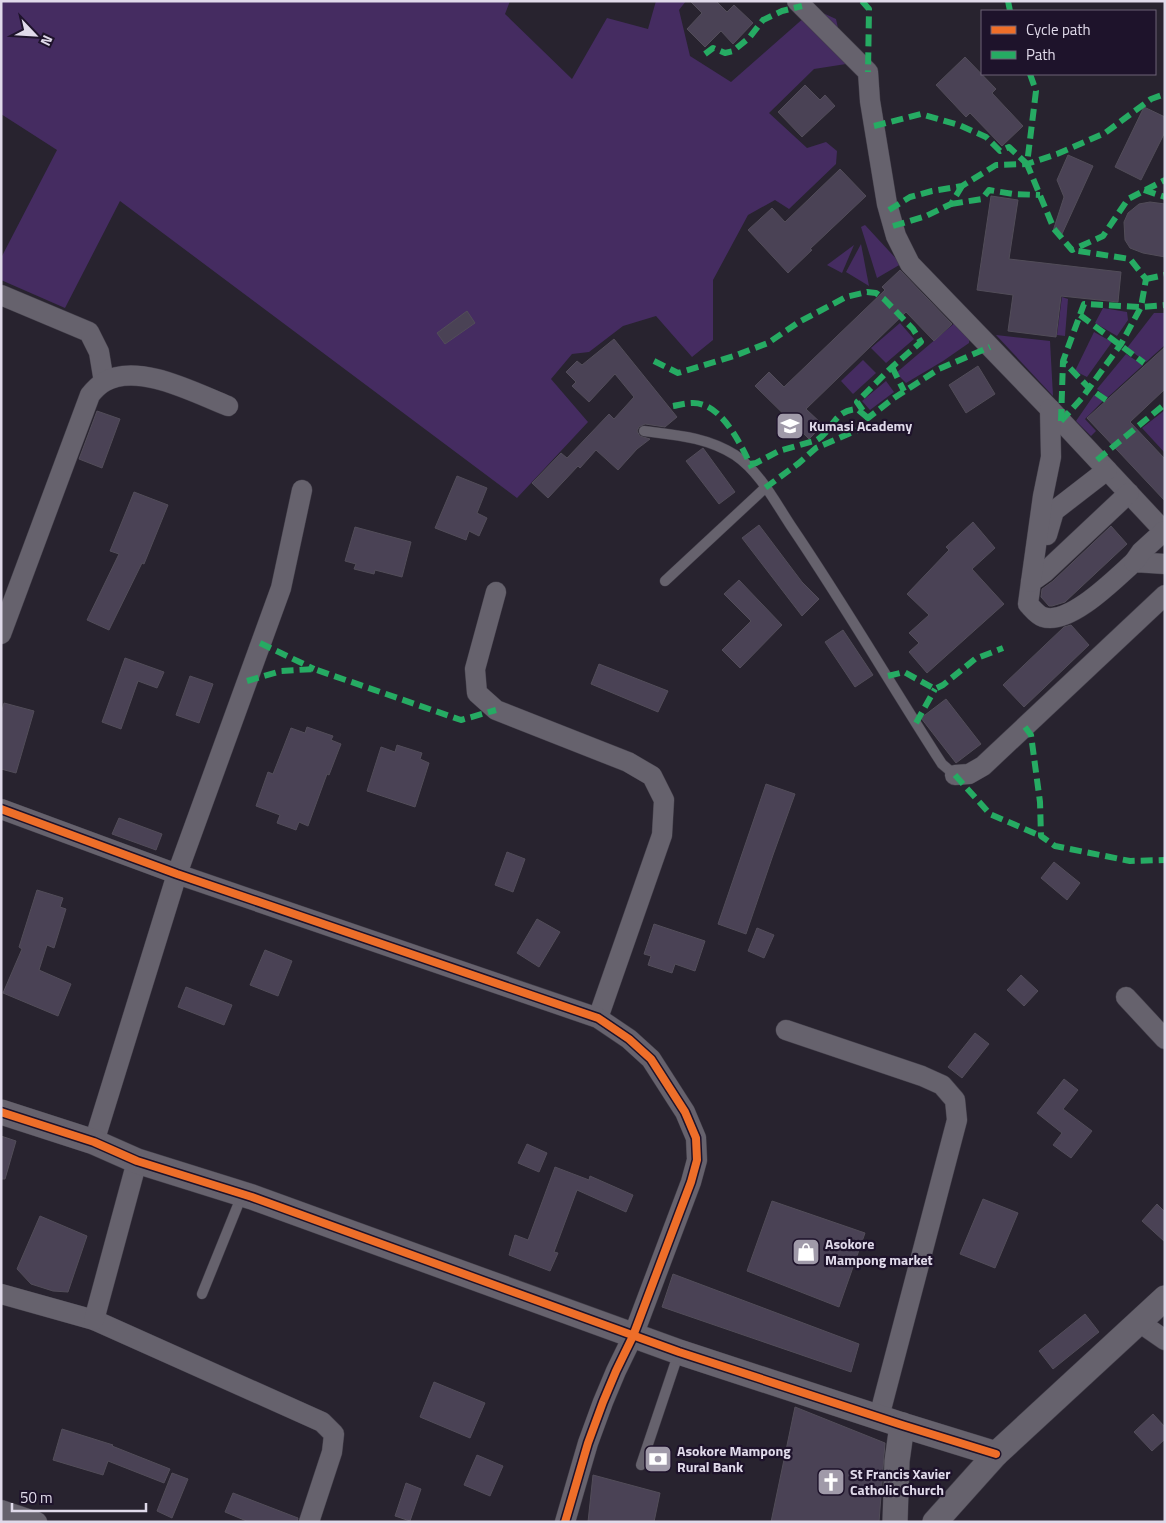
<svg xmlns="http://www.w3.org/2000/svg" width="1166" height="1523" font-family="'Titillium Web',sans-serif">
  <rect width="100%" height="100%" fill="#28232f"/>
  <!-- green -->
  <g fill="#452c61">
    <polygon points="1,1 510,1 505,14 572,79 607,18 648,29 656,1 686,1 679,10 690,56 731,82 814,9 836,19 846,64 814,69 769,113 807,148 826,142 837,151 836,164 789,209 775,200 748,215 713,280 713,340 692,357 656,316 623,326 589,352 572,354 551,379 588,422 517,498 120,201 65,308 1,280 1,258 57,150 1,114"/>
    <polygon points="865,225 901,264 877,278 861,227"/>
    <polygon points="861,244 869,286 846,272"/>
    <polygon points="854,245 842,273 827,265"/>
    <polygon points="1062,297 1068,299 1065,336 1057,335"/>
    <polygon points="1103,308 1127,312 1128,320 1117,336 1095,323"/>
    <polygon points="1154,313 1165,313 1165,345 1146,362 1127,348"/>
    <polygon points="957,321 970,335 969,343 943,361 906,383 896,373"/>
    <polygon points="900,323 914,339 886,363 871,348"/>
    <polygon points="1094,332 1112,342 1087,377 1075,371"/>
    <polygon points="996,335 1050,341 1053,396"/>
    <polygon points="1126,354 1143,365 1107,398 1097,389"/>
    <polygon points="863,360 876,373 853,394 841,381"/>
    <polygon points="886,381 894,392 870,410 862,401"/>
    <polygon points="1094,395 1103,401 1085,419 1096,431 1091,436 1076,421"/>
    <polygon points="1165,410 1165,453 1142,428"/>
  </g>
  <!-- building -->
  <g fill="#4a4255" stroke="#524d59">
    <polygon points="690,1 716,1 727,12 734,5 753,23 733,44 721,31 705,47 687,29 702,13"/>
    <polygon points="965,57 996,89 992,93 1023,126 1002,146 970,113 966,117 936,85"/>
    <polygon points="805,85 820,100 825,95 835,106 802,137 778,112"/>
    <polygon points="1144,107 1165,117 1165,132 1141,180 1115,167"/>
    <polygon points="1068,155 1093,166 1062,234 1053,231 1064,197 1057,180"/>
    <polygon points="840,169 866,196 810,249 812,250 788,273 748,230 772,208 785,222"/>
    <polygon points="991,196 1018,200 1009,259 1121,272 1118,302 1061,296 1056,337 1008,331 1013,295 977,290"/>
    <polygon points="1150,202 1165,204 1165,257 1143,253 1130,248 1125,240 1124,222 1128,213 1139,204"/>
    <polygon points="900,270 952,324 934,341 906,312 806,409 823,425 809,439 755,386 769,372 784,387 885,290 882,287"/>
    <polygon points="467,311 475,323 445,344 437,333"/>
    <polygon points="614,339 677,417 665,427 645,424 639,427 637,431 640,436 650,439 637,449 618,470 596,450 580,468 578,466 548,498 532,483 561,453 567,458 609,414 614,419 634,397 615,374 589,402 572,386 576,382 566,372 577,361 582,365"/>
    <polygon points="1165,347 1165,389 1130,422 1165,459 1165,501 1087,418"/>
    <polygon points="978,366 995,394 966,413 949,385"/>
    <polygon points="97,411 120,419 102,468 79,459"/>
    <polygon points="703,448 735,492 719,504 686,461"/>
    <polygon points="457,476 487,488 477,513 487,518 479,536 469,531 466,540 435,528"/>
    <polygon points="134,492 168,505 144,564 142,563 109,630 87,620 119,554 110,551"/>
    <polygon points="973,522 995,548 972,569 1004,604 927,673 909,652 919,643 909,633 929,615 907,594 949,550 946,547"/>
    <polygon points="759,525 802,582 819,599 802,616 742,538"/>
    <polygon points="1111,526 1127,544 1065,602 1052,606 1049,606 1041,597 1042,589 1053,581"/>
    <polygon points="355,527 411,542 402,577 375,570 374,574 354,569 356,564 345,561"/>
    <polygon points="739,580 782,625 740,668 722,650 751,621 724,594"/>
    <polygon points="1071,625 1089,645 1024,707 1003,685 1064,627"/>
    <polygon points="843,630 873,675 855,687 825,642"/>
    <polygon points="125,658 164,672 157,688 138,681 121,729 102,722"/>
    <polygon points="599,664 668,691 658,712 591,684"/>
    <polygon points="190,676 213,684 199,723 176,715"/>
    <polygon points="946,699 981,744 956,763 921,718"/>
    <polygon points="4,703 34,711 16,773 1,769 1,714"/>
    <polygon points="307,727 333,736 331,740 341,744 329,775 327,774 308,826 299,822 296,830 277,823 280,815 256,806 268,772 273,774 291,728 305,733"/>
    <polygon points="397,745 422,753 420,759 429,763 415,807 367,791 381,747 395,752"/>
    <polygon points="766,784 795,794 773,855 746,934 718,924"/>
    <polygon points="119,818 162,834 156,850 112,834"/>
    <polygon points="507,852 525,859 513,892 495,885"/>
    <polygon points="1054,862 1080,883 1067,900 1041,878"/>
    <polygon points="37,890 63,898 60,907 66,909 54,948 47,945 39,970 71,984 58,1016 3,993 22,949 19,947"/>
    <polygon points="537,919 560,932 539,967 517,953"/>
    <polygon points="654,924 705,941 695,971 675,964 672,973 648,965 651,956 644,954"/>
    <polygon points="757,928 774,935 764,958 748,951"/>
    <polygon points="265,950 292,961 278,996 250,985"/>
    <polygon points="1021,975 1038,991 1024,1006 1007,990"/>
    <polygon points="186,987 232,1005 224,1025 178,1007"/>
    <polygon points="975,1033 989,1044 962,1078 948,1067"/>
    <polygon points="1064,1079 1078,1090 1063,1109 1092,1131 1071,1158 1053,1145 1062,1133 1037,1113"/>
    <polygon points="1,1136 16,1141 5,1179 1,1179"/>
    <polygon points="527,1144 547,1153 539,1172 518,1163"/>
    <polygon points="555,1167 589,1180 590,1176 633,1195 626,1212 577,1190 554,1252 558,1253 550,1271 509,1255 515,1235 528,1240"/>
    <polygon points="983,1199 1018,1213 995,1268 960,1254"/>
    <polygon points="772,1201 865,1233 839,1307 747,1271"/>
    <polygon points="1157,1204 1165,1212 1165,1242 1142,1221"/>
    <polygon points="40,1216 87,1236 68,1292 53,1291 31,1284 17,1269"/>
    <polygon points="673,1274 859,1344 851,1372 662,1307"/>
    <polygon points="1085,1314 1099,1332 1053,1369 1039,1351"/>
    <polygon points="434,1382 485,1403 470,1438 420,1417"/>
    <polygon points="795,1407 885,1443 879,1522 771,1522"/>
    <polygon points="1153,1414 1165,1427 1165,1439 1152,1451 1134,1432"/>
    <polygon points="62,1429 113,1445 112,1446 170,1469 164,1483 108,1461 103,1475 53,1460"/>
    <polygon points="477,1455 503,1466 490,1496 464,1485"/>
    <polygon points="172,1473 188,1479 172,1518 157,1511"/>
    <polygon points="593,1475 660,1493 654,1522 588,1522"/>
    <polygon points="406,1483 421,1489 410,1521 395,1516"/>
    <polygon points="233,1493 298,1518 297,1522 249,1522 225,1512"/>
  </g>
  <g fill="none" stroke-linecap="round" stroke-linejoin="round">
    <defs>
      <g id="service">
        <path d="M644,431C676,435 707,437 735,455C760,472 775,502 791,526C844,604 891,685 942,764L955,775"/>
        <polyline points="665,581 765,488"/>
        <polyline points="202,1294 242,1195"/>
        <polyline points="641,1465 679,1352"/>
      </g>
      <g id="minor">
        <polyline points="797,1 868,72 870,101 887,204 896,236 910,264 1050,409 1165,532"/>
        <polyline points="1,295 89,332 99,352 104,382"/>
        <path d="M1129,493L1045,572L1031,582L1028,604C1032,608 1037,615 1043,617C1069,626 1115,579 1134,562L1165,564"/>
        <polyline points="1047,535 1054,511 1107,470"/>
        <polyline points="1134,562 1141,552 1164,531"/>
        <polyline points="1031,582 1043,496 1051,457 1050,409"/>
        <polyline points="496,592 475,669 477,693 496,710 628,762 652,776 664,800 662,835 598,1018"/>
        <path d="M1,634L90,395C94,390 99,385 104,382C138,362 195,393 228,406"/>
        <polyline points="955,775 969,774 983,766 1165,595"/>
        <polyline points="1,809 177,874 598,1018 629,1039 651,1059 685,1112 696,1138 697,1160 691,1182 633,1336 616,1371 603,1402 588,1443 565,1522"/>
        <polyline points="1126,997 1165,1039"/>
        <polyline points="786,1030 922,1076 942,1085 955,1100 957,1120 879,1417"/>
        <polyline points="94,1142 177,874 281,588 302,490"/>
        <polyline points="1,1294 94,1320 322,1422 334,1434 332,1452 309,1522"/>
        <polyline points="94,1320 137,1161"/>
        <polyline points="1139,1322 1165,1340"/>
        <polyline points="1,1510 37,1522"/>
      </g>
      <g id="tertiary">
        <polyline points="1,1112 94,1142 137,1161 252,1197 679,1352 902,1425 996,1454"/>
        <polyline points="895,1522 897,1461 902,1425"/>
        <polyline points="935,1522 996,1454 1165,1298"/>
      </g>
    </defs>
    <!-- service casing -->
    <use href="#service" stroke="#423e49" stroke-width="11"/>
    <!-- minor casing -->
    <use href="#minor" stroke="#423e49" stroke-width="21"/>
    <!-- tertiary casing -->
    <use href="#tertiary" stroke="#423e49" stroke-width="26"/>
    <!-- service -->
    <use href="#service" stroke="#66626d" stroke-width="10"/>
    <!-- minor -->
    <use href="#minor" stroke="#66626d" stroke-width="20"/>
    <!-- tertiary -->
    <use href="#tertiary" stroke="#66626d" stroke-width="25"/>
    <!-- quiet -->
    <g stroke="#26ab63" stroke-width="6" stroke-dasharray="12 6" stroke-linecap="butt">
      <polyline points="862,1 869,9 868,72"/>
      <polyline points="1008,1 1010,11"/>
      <polyline points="705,54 713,48 725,53 733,51 749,38 763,20 782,11 802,6"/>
      <polyline points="1030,74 1036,91 1027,164 1054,229 1072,250 1103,236 1128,199 1165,180"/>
      <polyline points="874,126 921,114 959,125 986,137 1000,151 1009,147 1027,164"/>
      <polyline points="1144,190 1165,197"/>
      <polyline points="951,204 982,199 989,190 1013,194 1040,195"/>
      <polyline points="889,210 910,197 932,191 962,186 996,165 1027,164 1057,154 1105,133 1151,99 1165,94"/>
      <polyline points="893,226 926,216 951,204 962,186"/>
      <polyline points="1146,279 1165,275"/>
      <polyline points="1080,315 1144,363"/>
      <polyline points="654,361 678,373 734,356 768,343 799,322 846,297 867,292 876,293 884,299 913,329 921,342 892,367 857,402 868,418 894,398 939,369 990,347"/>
      <polyline points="892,367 904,391"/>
      <polyline points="1106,400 1089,388 1063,361 1084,304 1141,307 1165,305"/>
      <path d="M673,406C679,405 686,403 693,403C722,403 741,445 752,468"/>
      <polyline points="1061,421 1082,398 1121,344 1141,307 1146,279 1130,259 1072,250"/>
      <polyline points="1061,421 1063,361"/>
      <polyline points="1097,460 1165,404"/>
      <path d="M750,464L756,463L779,451L817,440C833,430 834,410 857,409L868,418L860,429L816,448L799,463L765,488"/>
      <polyline points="260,643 314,669"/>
      <polyline points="888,676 904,672 935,689 943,685 975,659 1003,648"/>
      <polyline points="247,681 281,671 314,669 461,720 496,710"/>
      <polyline points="916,723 935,689"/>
      <polyline points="1025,727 1031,735 1040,802 1041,836 1055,846 1130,861 1165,860"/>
      <polyline points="955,775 990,814 1041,836"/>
    </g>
    <defs>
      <g id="cycleway">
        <polyline points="1,809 177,874 598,1018 629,1039 651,1059 685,1112 696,1138 697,1160 691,1182 633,1336 616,1371 603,1402 588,1443 565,1522"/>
        <polyline points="1,1112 94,1142 137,1161 252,1197 679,1352 902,1425 996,1454"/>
      </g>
    </defs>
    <!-- cycleway casing -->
    <use href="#cycleway" stroke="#1e132b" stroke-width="11"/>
    <!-- cycleway -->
    <use href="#cycleway" stroke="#ee6e29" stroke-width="8"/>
  </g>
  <!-- icons -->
  <defs>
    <symbol id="school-square" viewBox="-11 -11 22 22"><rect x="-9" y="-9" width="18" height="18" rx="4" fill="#a09aa9" stroke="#1e132b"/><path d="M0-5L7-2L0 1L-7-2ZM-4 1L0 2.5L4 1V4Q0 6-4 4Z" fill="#fff"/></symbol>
    <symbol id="shop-square" viewBox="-11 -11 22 22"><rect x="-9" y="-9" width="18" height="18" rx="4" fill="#a09aa9" stroke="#1e132b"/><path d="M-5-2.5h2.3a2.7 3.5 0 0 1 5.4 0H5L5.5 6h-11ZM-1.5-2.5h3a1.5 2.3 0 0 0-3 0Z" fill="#fff"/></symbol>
    <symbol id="bank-square" viewBox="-11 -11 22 22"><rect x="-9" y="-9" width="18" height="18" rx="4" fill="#a09aa9" stroke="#1e132b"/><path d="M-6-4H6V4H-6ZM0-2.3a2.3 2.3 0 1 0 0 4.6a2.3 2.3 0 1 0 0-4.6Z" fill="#fff"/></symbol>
    <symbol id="church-square" viewBox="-11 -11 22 22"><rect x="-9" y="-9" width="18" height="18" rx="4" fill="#a09aa9" stroke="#1e132b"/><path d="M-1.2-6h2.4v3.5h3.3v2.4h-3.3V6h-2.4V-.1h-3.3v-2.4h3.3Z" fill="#fff"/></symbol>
  </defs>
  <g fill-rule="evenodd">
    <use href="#school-square" x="774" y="410" width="32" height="32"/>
    <use href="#shop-square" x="790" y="1236" width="32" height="32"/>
    <use href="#bank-square" x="642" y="1443" width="32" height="32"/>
    <use href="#church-square" x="815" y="1466" width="32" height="32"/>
  </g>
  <g text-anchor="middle" stroke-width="4.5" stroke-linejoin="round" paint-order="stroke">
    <!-- poi labels -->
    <g font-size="14" font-weight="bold" fill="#e0daea" stroke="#1e132b" text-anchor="start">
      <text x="809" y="431">Kumasi Academy</text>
      <text x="825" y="1249">Asokore<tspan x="825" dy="16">Mampong market</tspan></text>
      <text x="677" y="1456">Asokore Mampong<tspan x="677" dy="16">Rural Bank</tspan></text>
      <text x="850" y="1479">St Francis Xavier<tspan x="850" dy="16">Catholic Church</tspan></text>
    </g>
  </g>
  <!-- border -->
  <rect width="1166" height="1523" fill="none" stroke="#e0daea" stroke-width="5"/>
  <!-- legend -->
  <rect x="981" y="10" width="175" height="65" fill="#1e132b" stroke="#6c6377"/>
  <rect x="991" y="26" width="25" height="8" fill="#ee6e29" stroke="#6c6377"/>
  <text x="1026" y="35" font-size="15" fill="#e0daea">Cycle path</text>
  <rect x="991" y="51" width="25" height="8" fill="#26ab63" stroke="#6c6377"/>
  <text x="1026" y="60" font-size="15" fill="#e0daea">Path</text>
  <!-- north arrow -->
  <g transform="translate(35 35) rotate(115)" stroke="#1e132b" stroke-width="4" paint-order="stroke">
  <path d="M0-4L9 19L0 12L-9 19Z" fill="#e0daea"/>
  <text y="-8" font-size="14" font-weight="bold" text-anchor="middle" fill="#e0daea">N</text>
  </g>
  <!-- scale -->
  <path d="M12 1503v8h134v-8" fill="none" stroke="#e0daea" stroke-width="2.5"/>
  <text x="20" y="1503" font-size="15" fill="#e0daea" stroke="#1e132b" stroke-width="4" paint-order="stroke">50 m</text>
</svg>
